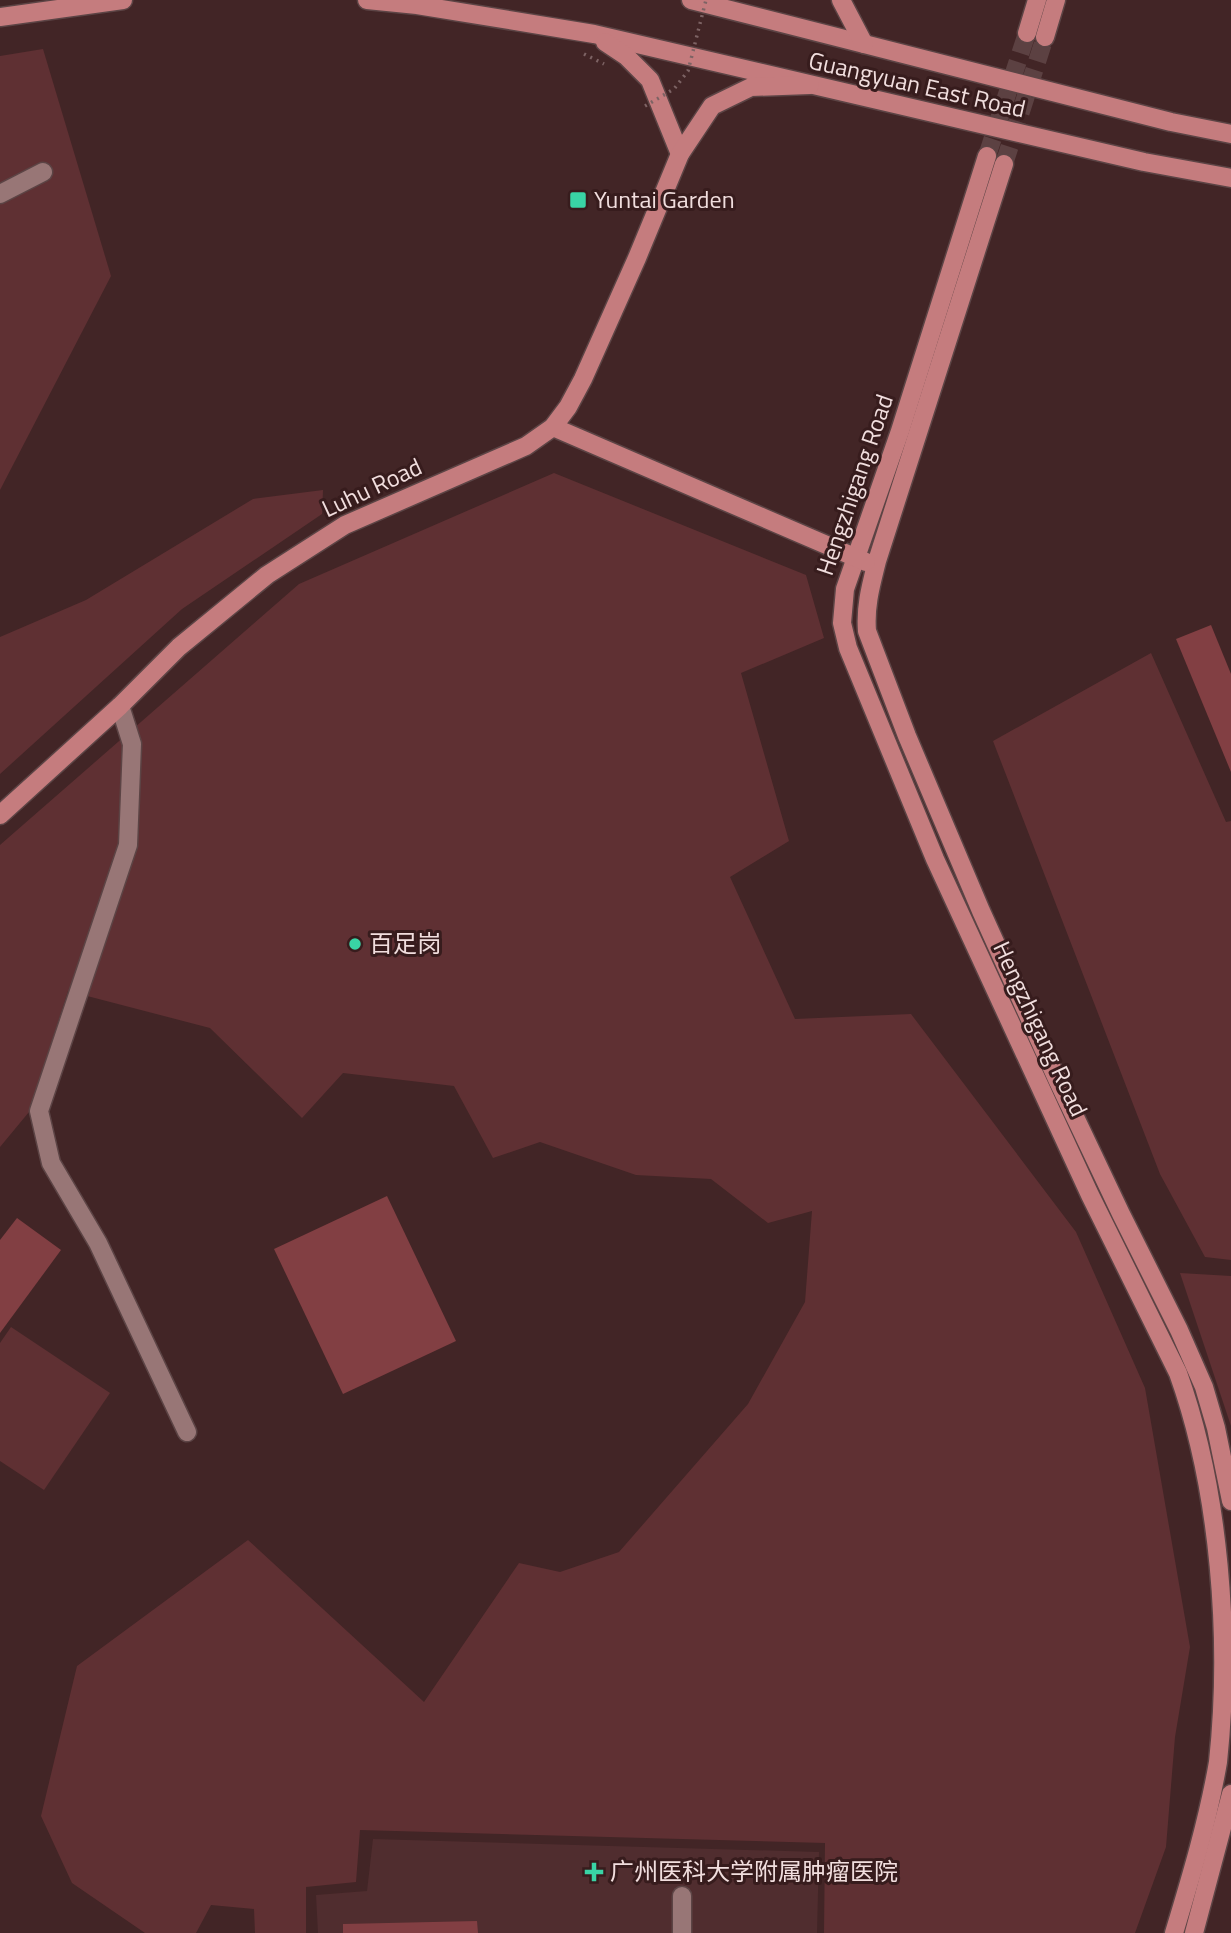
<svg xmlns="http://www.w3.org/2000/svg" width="1231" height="1933" font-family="'Titillium Web','Noto Sans SC',sans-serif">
  <rect width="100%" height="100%" fill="#422526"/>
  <!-- built -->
  <polygon fill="#502d2f" points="373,1839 819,1852 817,1933 318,1933 316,1895 367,1891"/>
  <!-- green -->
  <g fill="#5f3033">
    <polygon points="43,49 111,276 0,490 0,56"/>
    <polygon points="554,473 806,575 824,638 741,673 789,841 730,877 795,1019 911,1014 1076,1232 1145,1388 1190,1647 1175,1737 1166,1847 1135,1933 824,1933 825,1843 360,1830 356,1882 306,1887 306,1933 255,1933 254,1909 211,1905 196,1933 145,1933 72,1883 41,1816 77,1666 248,1540 424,1702 519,1563 560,1572 619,1552 748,1404 805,1302 812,1211 768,1223 711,1179 636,1175 540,1142 493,1158 454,1086 343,1073 302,1118 210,1028 68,991 29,1112 0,1147 0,845 299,584"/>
    <polygon points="323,490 322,514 182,609 0,774 0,637 86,600 253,499"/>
    <polygon points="1151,653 1226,822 1231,821 1231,1260 1205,1257 1160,1174 993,741"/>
    <polygon points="1180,1273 1231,1276 1231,1426"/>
    <polygon points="11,1327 110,1393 44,1490 0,1461 0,1343"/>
  </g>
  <!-- building -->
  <g fill="#823f43">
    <polygon points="1211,625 1231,674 1231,772 1176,639"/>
    <polygon points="387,1196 456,1341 343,1394 274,1249"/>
    <polygon points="17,1218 61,1250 0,1333 0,1240"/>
    <polygon points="477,1921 478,1933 343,1933 343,1924"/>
  </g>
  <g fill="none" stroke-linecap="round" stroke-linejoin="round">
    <!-- major-tunnel -->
    <g stroke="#5c4142" stroke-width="18" stroke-dasharray="18 9" stroke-linecap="butt">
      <polyline points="987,156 1027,33"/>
      <polyline points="1004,164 1045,37"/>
    </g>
    <defs>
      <g id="minor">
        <polyline points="0,194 43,172"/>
        <polyline points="120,706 132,744 128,845 39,1111 51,1163 98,1243 187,1432"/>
        <polyline points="682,1896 682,1933"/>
      </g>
      <g id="major">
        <polyline points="367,0 417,5 594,34 1144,162 1231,178"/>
        <polyline points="691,0 1171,122 1231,134"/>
        <polyline points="841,0 864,44"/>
        <polyline points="0,17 123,0"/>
        <polyline points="1027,33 1037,0"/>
        <polyline points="1045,37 1056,0"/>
        <polyline points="605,42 626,56 650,80 680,154"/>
        <path d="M987,156L900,431L845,589L842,623L848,648L935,859L1090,1195L1178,1373C1220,1490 1231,1640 1218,1762C1208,1820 1191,1877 1174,1933"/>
        <path d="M1004,164L877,561C871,585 865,606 867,631L907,736L981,911L1057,1079L1121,1214L1179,1330L1204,1387L1216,1428L1231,1501"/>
        <polyline points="553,427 866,562"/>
        <polyline points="0,815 120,706 179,647 267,575 345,525 526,446 553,427 568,407 583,379 637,258 680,154 712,106 751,87 810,85"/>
        <polyline points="1194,1933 1231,1794"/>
      </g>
    </defs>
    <!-- minor casing -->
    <use href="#minor" stroke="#5c4445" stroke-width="21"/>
    <!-- major casing -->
    <use href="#major" stroke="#5c4445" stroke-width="21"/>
    <!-- path -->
    <polyline stroke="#7d6364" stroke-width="3.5" stroke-dasharray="2 5" stroke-linecap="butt" points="584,54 604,64"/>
    <!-- minor -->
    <use href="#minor" stroke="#987676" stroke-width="18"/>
    <!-- major -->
    <use href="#major" stroke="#c57c7e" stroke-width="18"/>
    <!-- path-bridge -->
    <polyline stroke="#7d6364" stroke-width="3.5" stroke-dasharray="2 5" stroke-linecap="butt" points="645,106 674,89 688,71 706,0"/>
  </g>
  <!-- markers -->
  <g fill="#39d4a5" stroke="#371c1d" stroke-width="2.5">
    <rect x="569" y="191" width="18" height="18" rx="3.5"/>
    <circle cx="355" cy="944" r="7"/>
    <path d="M590.5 1861.5h7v7h7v7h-7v7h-7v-7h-7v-7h7z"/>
  </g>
  <g text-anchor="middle" stroke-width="6" stroke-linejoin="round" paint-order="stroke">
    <!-- street labels -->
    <g font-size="24" fill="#f1dede" stroke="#371c1d">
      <text transform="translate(917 85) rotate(13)" y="8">Guangyuan East Road</text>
      <text transform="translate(855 485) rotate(-71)" y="8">Hengzhigang Road</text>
      <text transform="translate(372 488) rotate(-25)" y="8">Luhu Road</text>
      <text transform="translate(1040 1029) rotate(65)" y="8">Hengzhigang Road</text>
    </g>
    <!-- poi labels -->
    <g font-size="24" fill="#f1dede" stroke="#371c1d" text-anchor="start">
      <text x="594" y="208">Yuntai Garden</text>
      <text x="369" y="952">百足岗</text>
      <text x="610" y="1880">广州医科大学附属肿瘤医院</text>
    </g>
  </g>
</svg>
